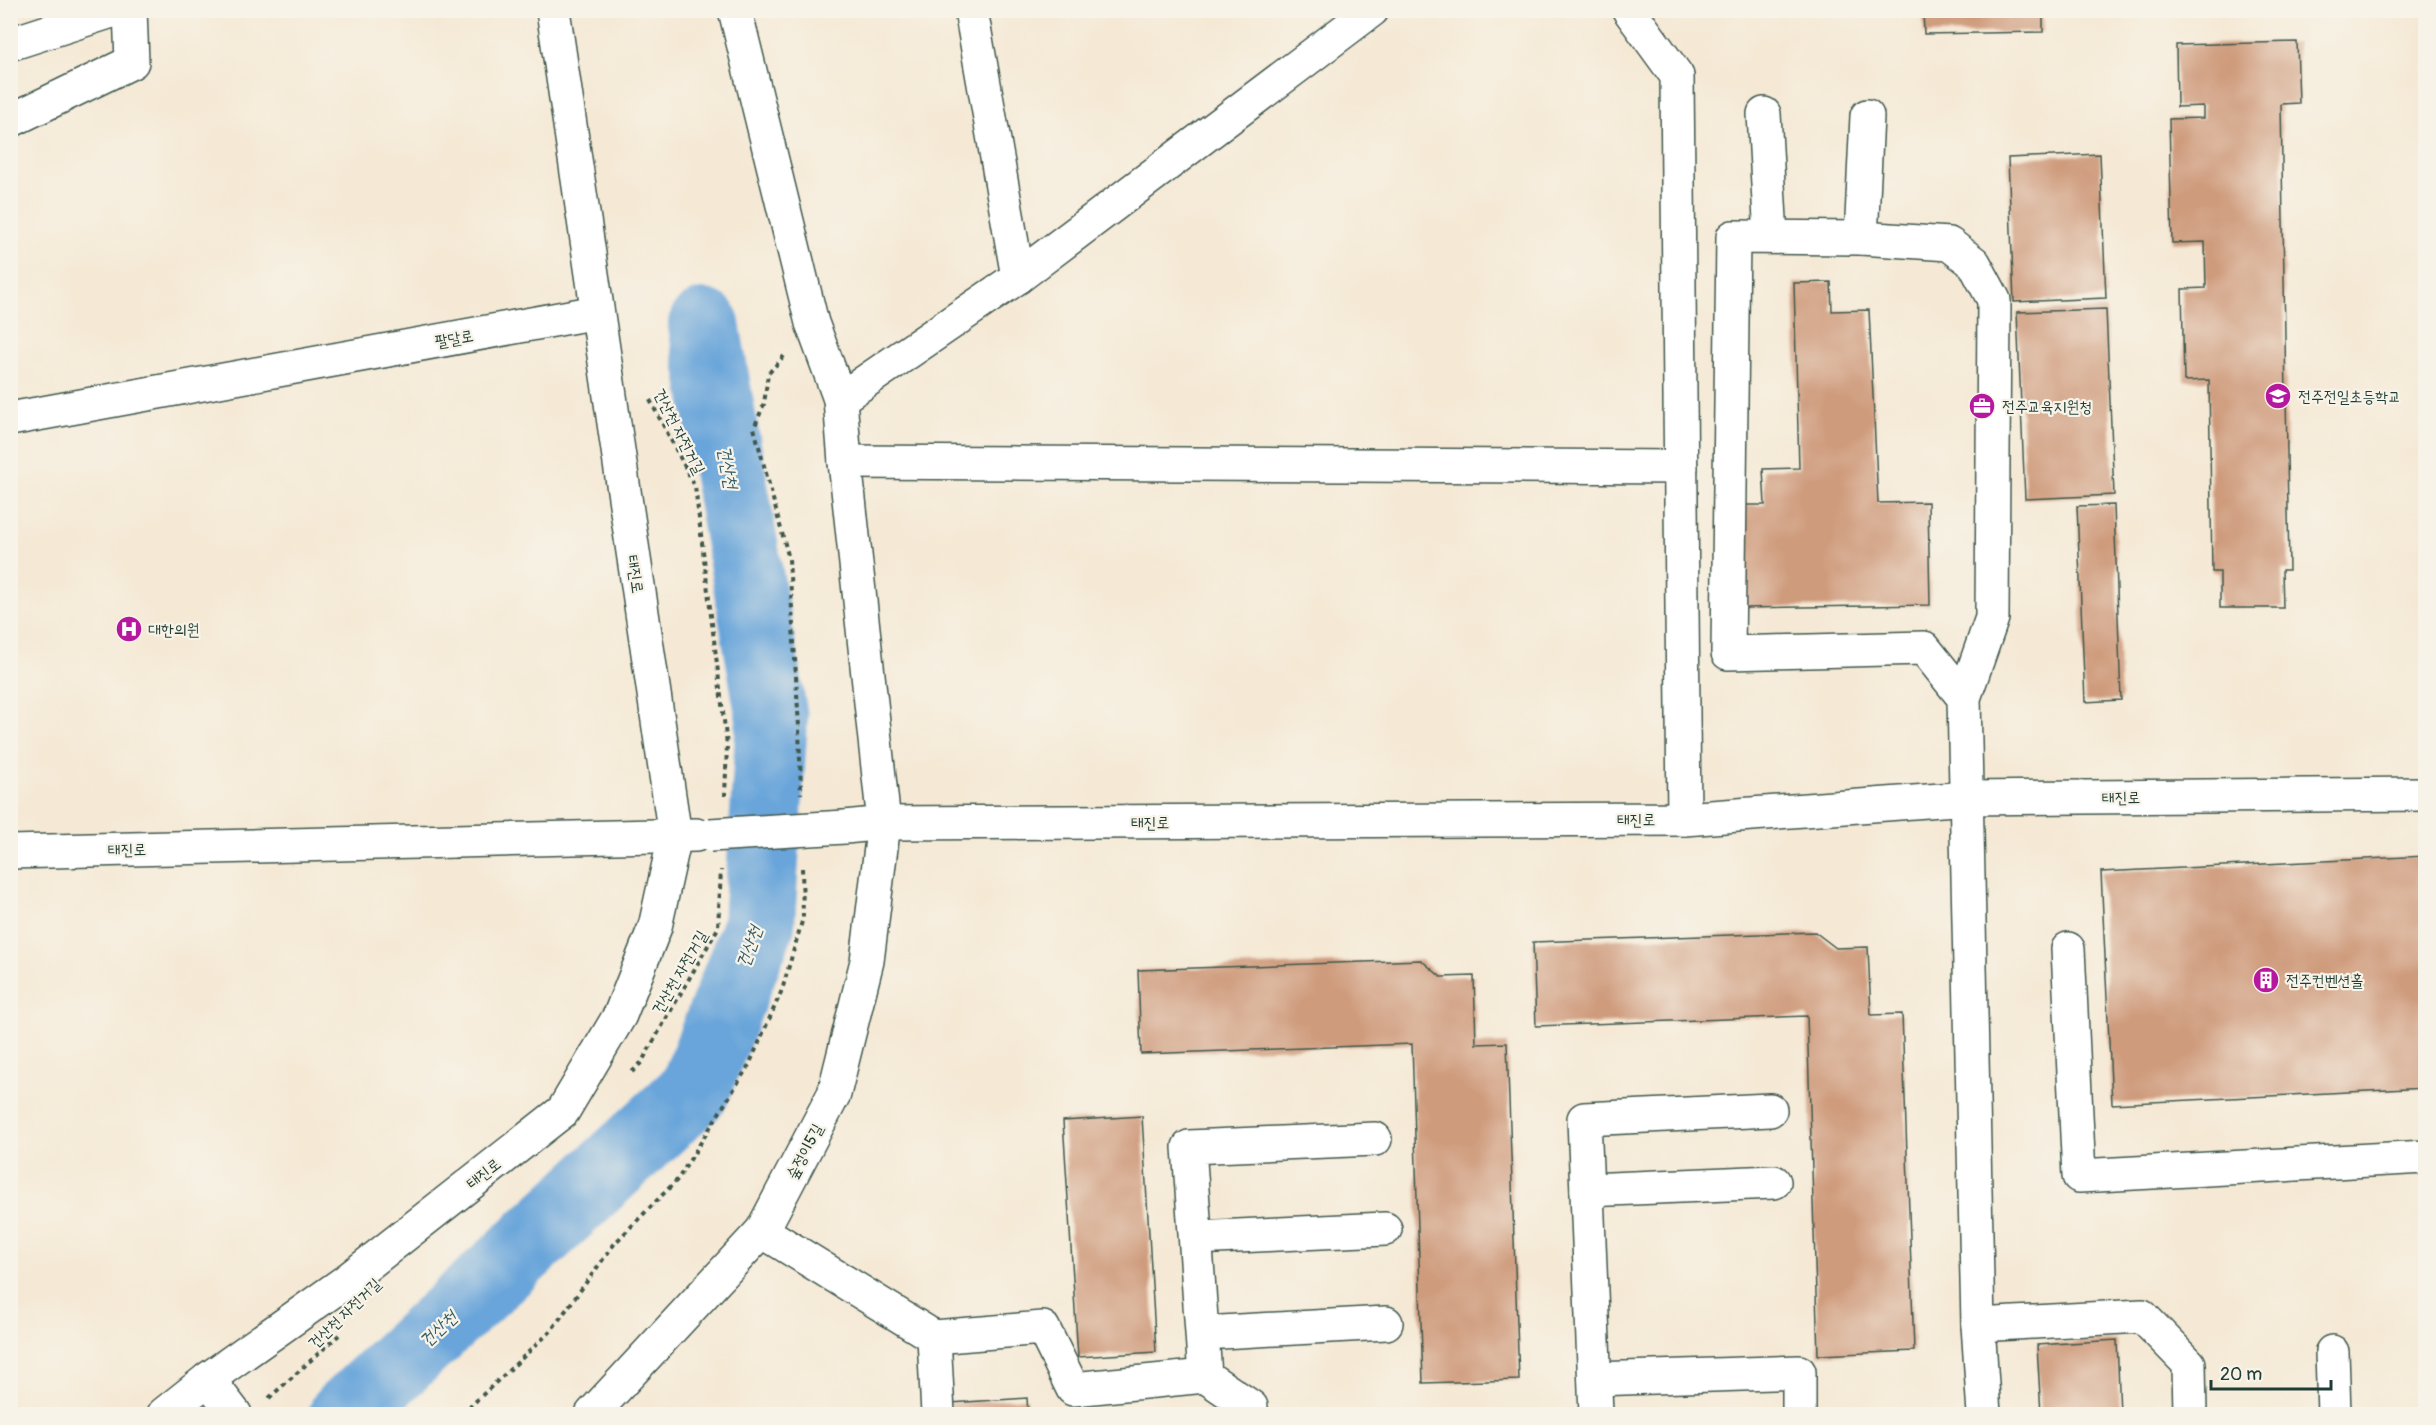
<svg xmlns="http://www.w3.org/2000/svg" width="2436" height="1425" font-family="Pangolin,'Poor Story',sans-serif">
  <rect width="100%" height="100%" fill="#f7f3e8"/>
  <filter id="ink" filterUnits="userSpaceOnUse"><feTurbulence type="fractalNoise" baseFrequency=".0167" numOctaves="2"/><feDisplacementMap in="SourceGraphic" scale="12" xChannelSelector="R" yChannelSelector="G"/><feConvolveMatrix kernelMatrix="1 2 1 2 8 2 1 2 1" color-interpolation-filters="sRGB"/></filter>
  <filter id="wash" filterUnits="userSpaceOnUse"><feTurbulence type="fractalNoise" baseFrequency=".008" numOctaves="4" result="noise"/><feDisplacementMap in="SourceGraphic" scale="24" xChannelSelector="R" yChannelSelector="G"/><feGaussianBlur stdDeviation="1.35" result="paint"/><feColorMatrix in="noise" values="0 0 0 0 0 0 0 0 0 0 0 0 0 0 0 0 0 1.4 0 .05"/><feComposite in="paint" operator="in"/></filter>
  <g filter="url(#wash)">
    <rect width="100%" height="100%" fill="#f5e9d5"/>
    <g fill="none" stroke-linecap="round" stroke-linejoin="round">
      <!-- river -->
      <polyline stroke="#69a5da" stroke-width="72" points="345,1414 694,1091 759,924 772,718 704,325"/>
    </g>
    <g id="blocks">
      <!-- building -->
      <g fill="#cf9b7d">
        <polygon points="1923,10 2043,10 2043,32 1924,34"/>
        <polygon points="2297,42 2299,103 2281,104 2289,570 2282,570 2283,608 2220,608 2220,572 2212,572 2209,380 2184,381 2182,289 2206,288 2205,242 2172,243 2169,119 2203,118 2203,106 2177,107 2176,45"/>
        <polygon points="2100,154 2106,298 2014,302 2008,158"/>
        <polygon points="1831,282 1832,311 1869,310 1878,503 1928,502 1930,605 1744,608 1742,505 1765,505 1763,469 1799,468 1794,283"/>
        <polygon points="2106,309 2114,495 2025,499 2017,312"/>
        <polygon points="2114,505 2121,700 2085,702 2077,506"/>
        <polygon points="2426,856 2426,1088 2112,1104 2101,872"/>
        <polygon points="1815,932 1836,948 1868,947 1871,1015 1902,1014 1914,1351 1818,1355 1807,1016 1536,1026 1533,942"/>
        <polygon points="1421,960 1441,977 1474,976 1476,1044 1507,1043 1519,1380 1423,1383 1412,1044 1141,1054 1138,970"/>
        <polygon points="1142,1116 1156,1352 1078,1357 1063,1121"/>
        <polygon points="2117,1340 2120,1414 2041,1414 2037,1345"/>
        <polygon points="1027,1398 1028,1414 951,1414 950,1403"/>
      </g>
    </g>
  </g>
  <g filter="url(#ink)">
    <use href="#blocks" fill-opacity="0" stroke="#3f574c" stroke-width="1.5"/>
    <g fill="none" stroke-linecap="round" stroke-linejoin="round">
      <defs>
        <g id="minor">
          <polyline points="971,10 1018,277"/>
          <polyline points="1629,10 1677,76 1684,819"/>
          <polyline points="10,44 115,10"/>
          <polyline points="1764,114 1771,237"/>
          <polyline points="10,121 132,62 130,10"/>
          <polyline points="1861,238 1867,116"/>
          <polyline points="840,399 1018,277 1372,10"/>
          <polyline points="10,419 597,312"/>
          <polyline points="845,462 1681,467"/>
          <polyline points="1964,698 1924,648 1728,653 1733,237 1861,238 1949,244 1974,263 1994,300 1992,618 1964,698 1978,1325 1984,1414"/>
          <polyline points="845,827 884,823 1684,819 1968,798 2426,794"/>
          <polyline points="10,852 696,835"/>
          <polyline points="2068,949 2079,1176 2426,1157"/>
          <polyline points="1587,1190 1774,1182"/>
          <polyline points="762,1231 934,1337 1043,1328 1073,1389 1205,1376"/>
          <polyline points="1196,1238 1385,1229"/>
          <polyline points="1978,1325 2142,1316 2189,1364 2190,1414"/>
          <polyline points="1203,1333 1386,1323"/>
          <polyline points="934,1337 938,1414"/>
          <polyline points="2332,1352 2334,1414"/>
          <polyline points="208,1379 235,1414"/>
          <polyline points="1595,1379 1799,1372 1799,1414"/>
          <polyline points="164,1414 208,1379 345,1282 563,1111 620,1015 655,927 675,836 553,10"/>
          <polyline points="592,1414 762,1231 834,1094 867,961 884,823 845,462 840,399 812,323 735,10"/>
          <polyline points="1251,1414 1251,1407 1205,1376 1189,1147 1375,1139"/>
          <polyline points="1596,1414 1584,1119 1770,1110"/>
        </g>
      </defs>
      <!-- minor casing -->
      <use href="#minor" stroke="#3f574c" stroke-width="36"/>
      <!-- path -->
      <g stroke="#3f574c" stroke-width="4" stroke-dasharray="4.5 4.5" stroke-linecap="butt">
        <polyline points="784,356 768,374 764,404 754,428 789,559 799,727 801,794"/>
        <polyline points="650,400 695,486 727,745 725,796"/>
        <polyline points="632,1072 641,1063 718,928 721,870"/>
        <polyline points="269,1398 339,1335"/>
        <polyline points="462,1414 550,1332 615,1243 678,1179 749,1065 782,990 803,918 802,865"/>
      </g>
      <!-- minor -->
      <use href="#minor" stroke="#fff" stroke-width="33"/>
      <defs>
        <polyline id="minor-bridge" points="710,835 845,827"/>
      </defs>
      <!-- minor-bridge casing -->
      <use href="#minor-bridge" stroke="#3f574c" stroke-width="36" stroke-linecap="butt"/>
      <!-- minor-bridge -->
      <use href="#minor-bridge" stroke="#fff" stroke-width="33"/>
    </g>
  </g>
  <!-- icons -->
  <defs>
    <symbol id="school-disc" viewBox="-11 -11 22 22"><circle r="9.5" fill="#b5179e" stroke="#f7f3e8"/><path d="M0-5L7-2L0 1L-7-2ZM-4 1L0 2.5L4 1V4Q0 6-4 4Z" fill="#fff"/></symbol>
    <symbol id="office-disc" viewBox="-11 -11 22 22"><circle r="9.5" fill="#b5179e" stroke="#f7f3e8"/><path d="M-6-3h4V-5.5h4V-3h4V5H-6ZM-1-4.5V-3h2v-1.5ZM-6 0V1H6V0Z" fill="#fff"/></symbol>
    <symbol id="hospital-disc" viewBox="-11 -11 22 22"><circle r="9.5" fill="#b5179e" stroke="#f7f3e8"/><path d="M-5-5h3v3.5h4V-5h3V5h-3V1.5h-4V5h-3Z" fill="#fff"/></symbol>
    <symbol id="building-disc" viewBox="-11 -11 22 22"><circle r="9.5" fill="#b5179e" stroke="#f7f3e8"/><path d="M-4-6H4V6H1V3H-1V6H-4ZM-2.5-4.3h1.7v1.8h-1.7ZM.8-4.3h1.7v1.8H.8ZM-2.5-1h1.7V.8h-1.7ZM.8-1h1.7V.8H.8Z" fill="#fff"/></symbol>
  </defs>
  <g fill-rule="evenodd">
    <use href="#school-disc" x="2263" y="381" width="30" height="30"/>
    <use href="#office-disc" x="1967" y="391" width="30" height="30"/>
    <use href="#hospital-disc" x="114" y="614" width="30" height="30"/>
    <use href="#building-disc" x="2251" y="965" width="30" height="30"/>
  </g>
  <g text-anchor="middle" stroke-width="4.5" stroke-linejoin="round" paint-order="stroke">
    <!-- street labels -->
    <g font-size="16" fill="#1f3d34" stroke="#f7f3e8">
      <text transform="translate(454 338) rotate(-10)" y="6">팔달로</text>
      <text transform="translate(680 431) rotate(63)" y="6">건산천 자전거길</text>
      <text transform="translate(636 574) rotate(82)" y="6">태진로</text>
      <text transform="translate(2121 797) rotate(-1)" y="6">태진로</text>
      <text x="1636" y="825">태진로</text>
      <text x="1150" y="828">태진로</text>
      <text transform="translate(127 849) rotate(-1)" y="6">태진로</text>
      <text transform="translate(679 972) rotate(-60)" y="6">건산천 자전거길</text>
      <text transform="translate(804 1151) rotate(-62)" y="6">숲정이5길</text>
      <text transform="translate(483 1173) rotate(-38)" y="6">태진로</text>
      <text transform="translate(344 1313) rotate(-44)" y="6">건산천 자전거길</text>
    </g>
    <!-- poi labels -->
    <g font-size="16" fill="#1f3d34" stroke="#f7f3e8" text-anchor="start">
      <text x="2298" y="402">전주전일초등학교</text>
      <text x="2002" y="412">전주교육지원청</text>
      <text x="148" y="635">대한의원</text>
      <text x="2286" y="986">전주컨벤션홀</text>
    </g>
    <!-- water labels -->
    <g font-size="18" font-style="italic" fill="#355c66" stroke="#f7f3e8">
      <text transform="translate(728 467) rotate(80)" y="6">건산천</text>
      <text transform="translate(749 947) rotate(-70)" y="6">건산천</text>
      <text transform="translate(438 1329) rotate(-43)" y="6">건산천</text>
    </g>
  </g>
  <!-- margin -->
  <rect width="2436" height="1425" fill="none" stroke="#f7f3e8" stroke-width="36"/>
  <!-- scale -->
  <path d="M2211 1380v9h120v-9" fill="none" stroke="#1f3d34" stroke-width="3"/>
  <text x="2220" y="1380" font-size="18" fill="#1f3d34" stroke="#f7f3e8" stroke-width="4.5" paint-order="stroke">20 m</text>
</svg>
